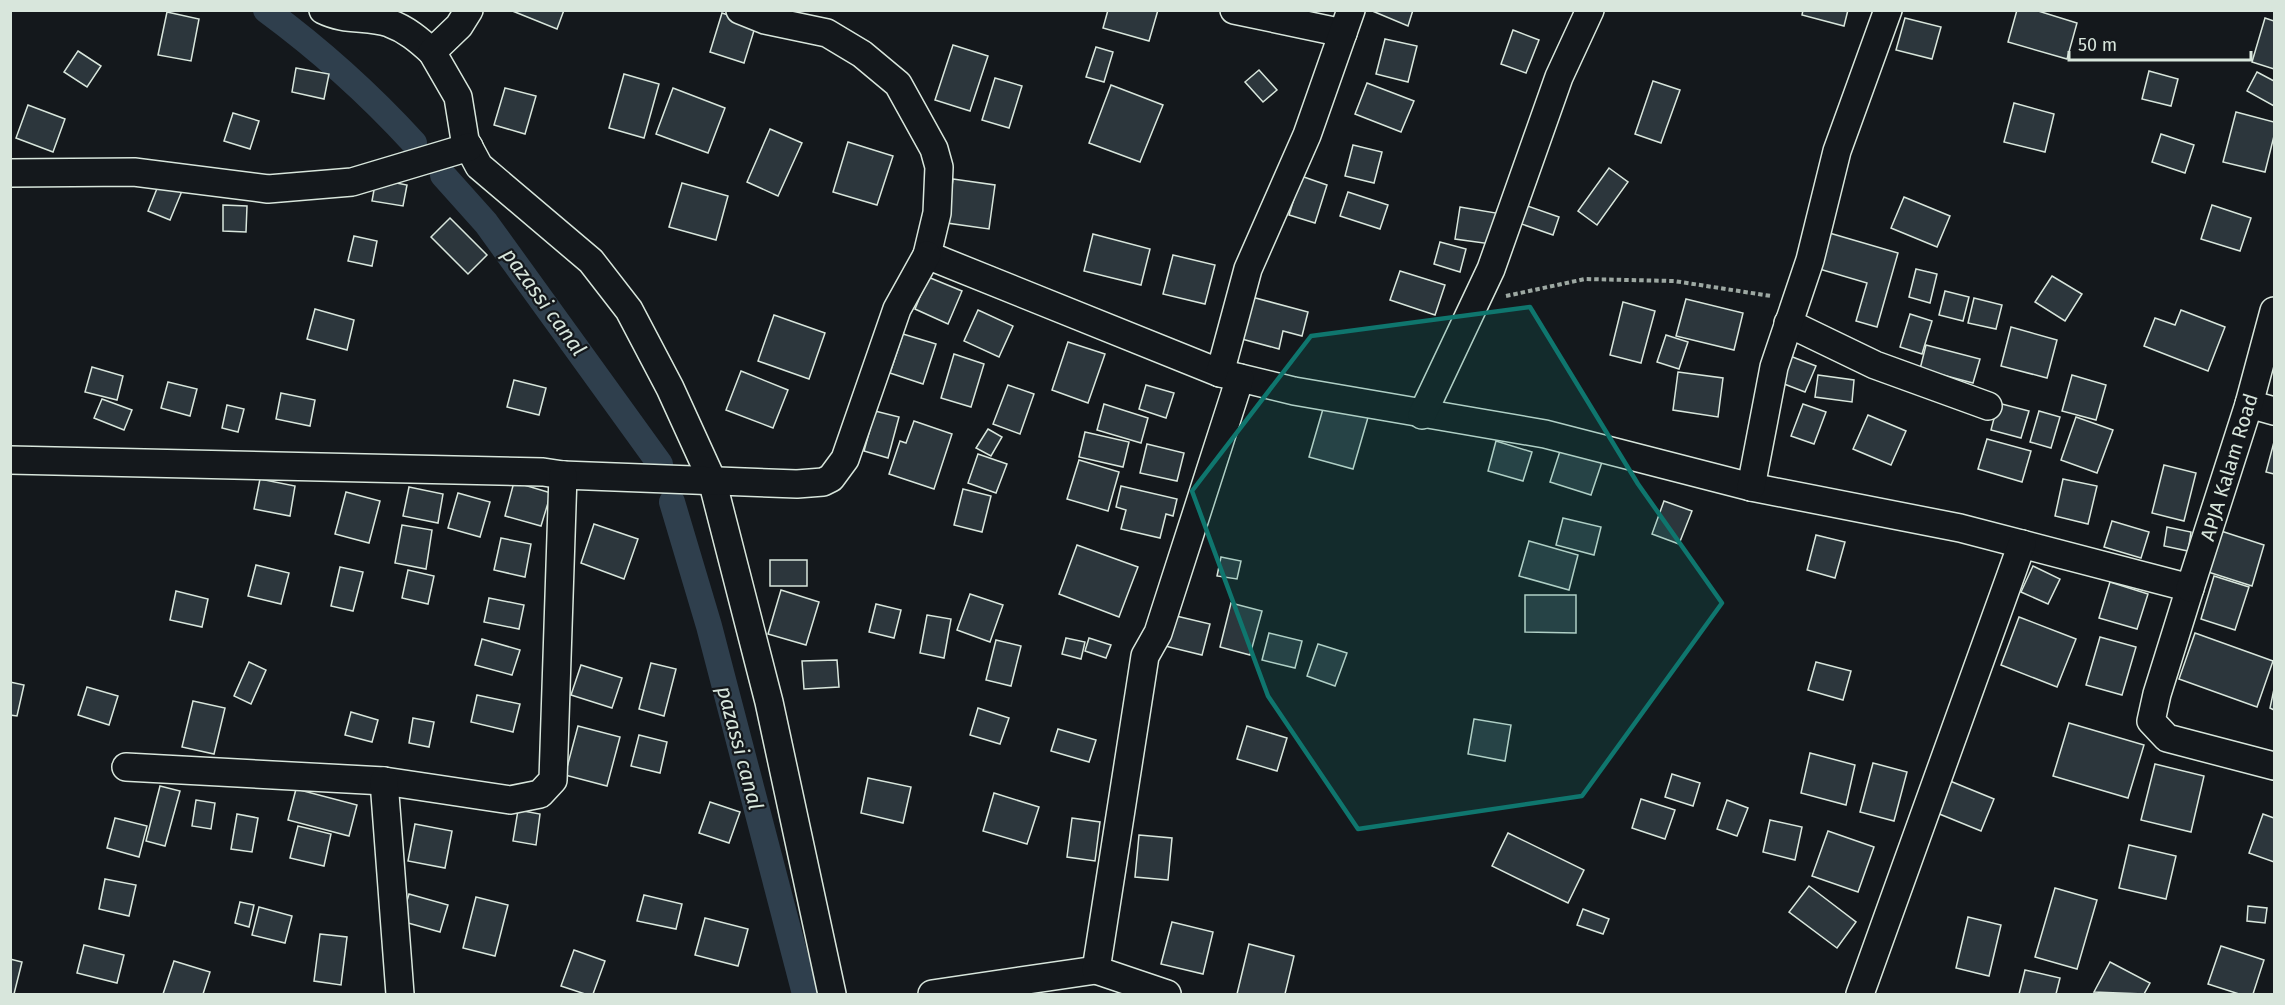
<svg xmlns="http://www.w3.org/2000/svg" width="2285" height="1005" font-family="'Fira Sans',sans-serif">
  <rect width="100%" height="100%" fill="#14181c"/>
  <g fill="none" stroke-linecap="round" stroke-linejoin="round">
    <!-- canal -->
    <g stroke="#2f3f4d" stroke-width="26">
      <path d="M266,10C319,49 370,95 414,143"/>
      <polyline points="443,175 486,223 660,464"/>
      <polyline points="672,502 709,626 805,994"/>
    </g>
  </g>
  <!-- building -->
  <g fill="#2c363c" stroke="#d8e6dc" stroke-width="1.5">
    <polygon points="510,10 564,10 557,29"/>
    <polygon points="1108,10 1158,10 1149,41 1103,28"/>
    <polygon points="1370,10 1413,10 1408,26"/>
    <polygon points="1803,10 1848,10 1844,26 1802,15"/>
    <polygon points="2017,10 2035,10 2077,23 2067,59 2008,42"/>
    <polygon points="167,12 199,19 191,61 158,55"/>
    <polygon points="722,13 756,24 744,63 710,52"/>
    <polygon points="1905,18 1941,27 1932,59 1896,50"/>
    <polygon points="2265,18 2274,21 2274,69 2252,62"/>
    <polygon points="1513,30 1539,40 1526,73 1501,64"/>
    <polygon points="1385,39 1417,46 1408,82 1376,74"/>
    <polygon points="953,45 988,56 970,111 935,100"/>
    <polygon points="1096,47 1113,52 1104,82 1086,77"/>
    <polygon points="78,51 101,66 87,87 64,72"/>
    <polygon points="296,68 329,74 324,99 292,92"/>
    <polygon points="1259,70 1277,90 1263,102 1245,82"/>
    <polygon points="2149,71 2178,79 2171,106 2142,99"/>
    <polygon points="2257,72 2274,81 2274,106 2247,91"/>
    <polygon points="624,74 659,84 644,138 609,128"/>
    <polygon points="995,78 1022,86 1009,128 982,120"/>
    <polygon points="1653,81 1680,90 1661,143 1635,134"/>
    <polygon points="1367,83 1414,101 1401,132 1355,114"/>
    <polygon points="1111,85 1163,105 1140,162 1089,143"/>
    <polygon points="505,88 536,96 525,134 494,125"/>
    <polygon points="673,88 725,108 708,153 656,134"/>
    <polygon points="2014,103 2054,114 2045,152 2004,142"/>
    <polygon points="28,105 65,119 53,152 16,138"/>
    <polygon points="2236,112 2274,122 2274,136 2265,172 2223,162"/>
    <polygon points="233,113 259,121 250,149 224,141"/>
    <polygon points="770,129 802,143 778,196 747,182"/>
    <polygon points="2161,134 2194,145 2185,173 2152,162"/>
    <polygon points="848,142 893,156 877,205 833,192"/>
    <polygon points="1353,145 1382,152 1374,183 1345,176"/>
    <polygon points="1609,168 1628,182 1597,225 1578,211"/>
    <polygon points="1301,176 1327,185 1315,223 1289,215"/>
    <polygon points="376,179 407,185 403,206 372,201"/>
    <polygon points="953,179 995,185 989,229 947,223"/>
    <polygon points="160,181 182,191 170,220 148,211"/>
    <polygon points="682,183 728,196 716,240 669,227"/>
    <polygon points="1348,192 1388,205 1380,229 1340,216"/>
    <polygon points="1904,197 1950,216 1937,247 1891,228"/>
    <polygon points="1519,203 1559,217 1553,235 1513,221"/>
    <polygon points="223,205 247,206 246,232 223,231"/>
    <polygon points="2212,205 2251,218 2240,251 2201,239"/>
    <polygon points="1460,207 1496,213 1491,244 1455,239"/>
    <polygon points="450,218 487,255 468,274 431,237"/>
    <polygon points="1826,232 1898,253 1877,327 1856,321 1867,283 1816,268"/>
    <polygon points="1093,234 1150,249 1141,285 1084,271"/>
    <polygon points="354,236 377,241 372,266 348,261"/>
    <polygon points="1440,242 1466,249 1460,272 1434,264"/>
    <polygon points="1173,255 1215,265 1205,304 1163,294"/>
    <polygon points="1916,269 1937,274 1930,303 1909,297"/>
    <polygon points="1400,271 1445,285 1435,315 1390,300"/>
    <polygon points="2052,276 2082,294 2065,321 2035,302"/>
    <polygon points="928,277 962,291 948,324 915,309"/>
    <polygon points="1945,291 1969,297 1963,321 1939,315"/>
    <polygon points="1248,296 1308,312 1302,336 1283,331 1279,349 1238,338"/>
    <polygon points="1974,298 2002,305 1996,329 1968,323"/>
    <polygon points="1686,299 1743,313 1734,350 1676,336"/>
    <polygon points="1623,302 1655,311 1641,363 1610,355"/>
    <polygon points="315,309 354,320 347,350 307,339"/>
    <polygon points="978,310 1013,326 999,357 964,341"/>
    <polygon points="2181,310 2225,327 2208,371 2144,346 2155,318 2175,325"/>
    <polygon points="1910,314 1932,321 1922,354 1900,347"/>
    <polygon points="774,315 825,333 809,379 758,361"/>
    <polygon points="2011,327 2057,340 2047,378 2001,366"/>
    <polygon points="903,334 936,344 923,384 890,373"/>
    <polygon points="1666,335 1688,342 1679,369 1657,362"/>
    <polygon points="1068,342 1105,354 1088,403 1052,390"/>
    <polygon points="1926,345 1980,359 1973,383 1920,369"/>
    <polygon points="954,354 984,364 971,407 941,398"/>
    <polygon points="1790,356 1816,366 1805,392 1779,382"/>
    <polygon points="92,367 123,376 117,400 85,392"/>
    <polygon points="741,371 788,390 773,428 726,410"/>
    <polygon points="1678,372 1723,378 1718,417 1673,410"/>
    <polygon points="1818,375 1854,380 1852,402 1815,397"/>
    <polygon points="2072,375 2106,385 2096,420 2062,411"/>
    <polygon points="514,380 546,388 539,415 507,407"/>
    <polygon points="168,382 197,389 190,416 161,408"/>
    <polygon points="1008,385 1034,394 1020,434 993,424"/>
    <polygon points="1146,385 1174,393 1166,418 1139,409"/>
    <polygon points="281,393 315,400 310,426 276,419"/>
    <polygon points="102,399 132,410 124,430 94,418"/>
    <polygon points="1325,402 1369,414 1353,469 1309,457"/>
    <polygon points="1998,403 2029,411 2021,438 1991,430"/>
    <polygon points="1104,404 1148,418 1141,443 1097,430"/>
    <polygon points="1803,404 1826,412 1814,444 1791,436"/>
    <polygon points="227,405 244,409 238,432 222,428"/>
    <polygon points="875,411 899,417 888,458 864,451"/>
    <polygon points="2039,411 2060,417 2051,448 2030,442"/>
    <polygon points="1868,415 1906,431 1891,465 1853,449"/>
    <polygon points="2076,417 2113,430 2097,473 2061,460"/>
    <polygon points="914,421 952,434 934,489 889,474 900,441 906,443"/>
    <polygon points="988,429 1002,437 991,456 976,448"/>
    <polygon points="1085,432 1129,442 1123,467 1079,457"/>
    <polygon points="1987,439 2031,451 2022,482 1978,469"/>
    <polygon points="1496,441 1532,452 1523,481 1488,471"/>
    <polygon points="2274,442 2274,474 2266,472"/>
    <polygon points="1147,444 1184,453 1177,481 1140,473"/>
    <polygon points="1561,448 1602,462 1591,495 1550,482"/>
    <polygon points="978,454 1007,464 996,493 968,483"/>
    <polygon points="1079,460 1119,472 1108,511 1067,499"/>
    <polygon points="2164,465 2196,473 2184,521 2152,513"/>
    <polygon points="260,479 295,486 290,516 254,509"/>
    <polygon points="2063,479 2097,486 2088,524 2055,516"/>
    <polygon points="514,482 551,493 541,526 505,516"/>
    <polygon points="1121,486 1177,499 1173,516 1166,514 1160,538 1121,529 1126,510 1116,507"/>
    <polygon points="409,487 443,494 438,523 403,516"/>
    <polygon points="963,489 991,496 982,532 954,525"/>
    <polygon points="346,492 380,501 369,543 335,534"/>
    <polygon points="458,493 490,502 480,537 448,528"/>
    <polygon points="1664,501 1692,511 1679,544 1652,534"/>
    <polygon points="1563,518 1601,527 1594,555 1556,545"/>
    <polygon points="2112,521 2149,532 2141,558 2104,547"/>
    <polygon points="594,524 638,539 624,579 581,563"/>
    <polygon points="402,525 432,530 426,569 395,563"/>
    <polygon points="2167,527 2191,532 2188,551 2164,546"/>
    <polygon points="2218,530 2264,545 2252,586 2205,571"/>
    <polygon points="1816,535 1845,542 1835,578 1807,570"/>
    <polygon points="501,538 531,544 525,577 494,570"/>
    <polygon points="1529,541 1578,555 1569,590 1519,576"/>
    <polygon points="1077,545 1138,567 1119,617 1059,594"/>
    <polygon points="1221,557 1241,561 1237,579 1217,576"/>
    <rect x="770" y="560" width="37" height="26"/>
    <polygon points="256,565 289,573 281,604 248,596"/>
    <polygon points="2033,566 2060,579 2048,604 2021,592"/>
    <polygon points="340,567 363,572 353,611 331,606"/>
    <polygon points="408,570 434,576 428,604 402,598"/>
    <polygon points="2214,576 2249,587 2235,630 2201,619"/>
    <polygon points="2110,582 2148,594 2137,629 2099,618"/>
    <polygon points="781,590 819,602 806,645 768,634"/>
    <polygon points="176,591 208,599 202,627 170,620"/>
    <polygon points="970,594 1003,605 990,642 957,630"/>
    <polygon points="1525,595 1576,595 1576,633 1525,632"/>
    <polygon points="489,598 524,605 519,629 484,622"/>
    <polygon points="1231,603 1262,611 1250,655 1220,647"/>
    <polygon points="876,604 901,610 894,638 869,632"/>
    <polygon points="927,615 951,619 944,658 920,653"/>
    <polygon points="1172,615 1210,624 1202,655 1165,646"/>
    <polygon points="2019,617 2076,639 2057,687 2001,665"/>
    <polygon points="1269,633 1302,641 1295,668 1262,660"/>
    <polygon points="2195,633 2273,661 2257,707 2179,679"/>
    <polygon points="2100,637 2136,647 2122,695 2086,685"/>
    <polygon points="1066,638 1085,642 1081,659 1062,654"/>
    <polygon points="1089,638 1111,645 1106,658 1085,651"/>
    <polygon points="482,639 520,650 512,675 475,665"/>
    <polygon points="996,640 1021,646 1011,686 986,680"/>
    <polygon points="1318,644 1347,653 1335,686 1307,676"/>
    <polygon points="837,660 839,687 804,689 802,661"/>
    <polygon points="249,662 266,670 251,704 234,696"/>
    <polygon points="1816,662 1851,671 1843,700 1808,690"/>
    <polygon points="651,663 676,669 664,716 639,709"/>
    <polygon points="581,665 622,678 612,708 571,695"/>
    <polygon points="10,682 24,685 17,716 10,715"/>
    <polygon points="87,687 118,696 109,725 78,715"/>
    <polygon points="2274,689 2274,710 2270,708"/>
    <polygon points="477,695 520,704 513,732 471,722"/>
    <polygon points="193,701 225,708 214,754 182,747"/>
    <polygon points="978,708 1009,718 1000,744 970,735"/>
    <polygon points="351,712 378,720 372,742 345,735"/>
    <polygon points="413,718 434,722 429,747 409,743"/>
    <polygon points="1474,719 1511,725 1505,761 1468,754"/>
    <polygon points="2069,723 2144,745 2128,798 2053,776"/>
    <polygon points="578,726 620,737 607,786 565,775"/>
    <polygon points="1247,726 1287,738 1277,771 1237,759"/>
    <polygon points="1058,729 1096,740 1089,762 1051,751"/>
    <polygon points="639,735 667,742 660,773 631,766"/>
    <polygon points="1810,753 1855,765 1846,805 1801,793"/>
    <polygon points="1873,763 1907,772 1894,821 1860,812"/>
    <polygon points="2155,764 2204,776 2191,832 2141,820"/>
    <polygon points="1672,774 1700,783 1693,806 1665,797"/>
    <polygon points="868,778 911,787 903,823 861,813"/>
    <polygon points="1950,781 1994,799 1981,831 1937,813"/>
    <polygon points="160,786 180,791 165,846 146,841"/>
    <polygon points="296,789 357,805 349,836 288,820"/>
    <polygon points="994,793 1039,807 1027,844 983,831"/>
    <polygon points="1641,799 1675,810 1665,839 1632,828"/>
    <polygon points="196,800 215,803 211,829 192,826"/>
    <polygon points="1727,800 1748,808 1737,836 1717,829"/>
    <polygon points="710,802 740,812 729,843 699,833"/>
    <polygon points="518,810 540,814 536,845 513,841"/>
    <polygon points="237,814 258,818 252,852 231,849"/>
    <polygon points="2263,814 2274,818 2274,862 2249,853"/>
    <polygon points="115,818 147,826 139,857 107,848"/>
    <polygon points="1072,818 1100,822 1095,861 1067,857"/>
    <polygon points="1770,820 1802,827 1795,860 1763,852"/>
    <polygon points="415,824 452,831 445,868 408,861"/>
    <polygon points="298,826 331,834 324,866 290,858"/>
    <polygon points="1828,831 1874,847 1858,892 1812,876"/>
    <polygon points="1508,833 1584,870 1568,903 1492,866"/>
    <polygon points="1139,835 1172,838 1168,880 1135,877"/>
    <polygon points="2129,845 2176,856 2166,899 2119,888"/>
    <polygon points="105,879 136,885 129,916 99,909"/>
    <polygon points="1809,886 1856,922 1837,948 1789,912"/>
    <polygon points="2055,888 2097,900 2077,969 2035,957"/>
    <polygon points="409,894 448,905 440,932 401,921"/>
    <polygon points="644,895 682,904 676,929 637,921"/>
    <polygon points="476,897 508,905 495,956 463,948"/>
    <polygon points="240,902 254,905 249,927 235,923"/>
    <polygon points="2248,906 2267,908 2265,923 2247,921"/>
    <polygon points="259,907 292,916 285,943 252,935"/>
    <polygon points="1583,909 1609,919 1603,934 1577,925"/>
    <polygon points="1968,917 2001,925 1989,976 1956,968"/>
    <polygon points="705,918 748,929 738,966 695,955"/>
    <polygon points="1172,922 1213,932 1203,974 1161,964"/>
    <polygon points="320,934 347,937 341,985 314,981"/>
    <polygon points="1249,944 1294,956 1285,994 1237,994"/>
    <polygon points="84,945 124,955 117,983 77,973"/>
    <polygon points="2221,946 2264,960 2253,994 2239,994 2208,984"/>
    <polygon points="574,950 605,961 593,994 585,994 561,986"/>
    <polygon points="10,959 22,962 14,994 10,994"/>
    <polygon points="174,961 210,972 203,994 163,994"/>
    <polygon points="2110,962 2150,983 2144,994 2094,992"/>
    <polygon points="2025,970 2060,978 2056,994 2019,994"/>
  </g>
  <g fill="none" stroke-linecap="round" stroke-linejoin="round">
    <defs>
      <g id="minor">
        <path d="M323,10C345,21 367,16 389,23C406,29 419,40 432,52"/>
        <polyline points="469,10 459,26 432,52 458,97 465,140 479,166 591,261 629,310 670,388 712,480 769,702 832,994"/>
        <polyline points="740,10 765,20 827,33 862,54 898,84 934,149 939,167 937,213 927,255 1220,373 1294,391 1545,434 1751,487 1960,528 2190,588 2157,694 2151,721 2167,738 2274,766"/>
        <polyline points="1234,10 1343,33"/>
        <polyline points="10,173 134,172 268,189 352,182 469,147"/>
        <polyline points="1788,323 1875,365 1988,406"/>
        <polyline points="1220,373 1248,269 1307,135 1351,10"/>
        <polyline points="2249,404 2274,411"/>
        <polyline points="1422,415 1491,269 1559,77 1590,10"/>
        <polyline points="10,460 543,472 563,475 797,484 823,482 831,478 845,459 897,309 927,255"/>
        <polyline points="1751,487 1774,367 1810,260 1837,151 1888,10"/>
        <polyline points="2190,588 2249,404 2274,311"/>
        <polyline points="126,767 384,781 510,800 540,794 553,780 563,475"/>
        <polyline points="384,781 400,994"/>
        <polyline points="932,994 1096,970"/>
        <polyline points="1167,994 1096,970 1145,656 1158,633 1240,378"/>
        <polyline points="1860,994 2022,544"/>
      </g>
    </defs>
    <!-- minor casing -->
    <use href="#minor" stroke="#d8e6dc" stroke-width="30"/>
    <!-- path -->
    <polyline stroke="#9da8a2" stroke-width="4" stroke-dasharray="4.5 3" stroke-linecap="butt" points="1506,296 1585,279 1674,281 1771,296"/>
    <!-- minor -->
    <use href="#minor" stroke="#14181c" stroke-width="27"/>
  </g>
  <!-- marked area -->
  <path fill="#0f766e" fill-opacity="0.2" stroke="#0f766e" stroke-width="4.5" stroke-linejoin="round" d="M1530,307L1638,484L1722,603L1582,796L1358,829L1268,696L1192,491L1311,336Z"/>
  <g text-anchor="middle" stroke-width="4.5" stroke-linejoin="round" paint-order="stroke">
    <!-- street labels -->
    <g font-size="20" fill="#d8e6dc" stroke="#14181c">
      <text transform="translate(2229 467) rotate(-73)" y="7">APJA Kalam Road</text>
    </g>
    <!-- water labels -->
    <g font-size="21" font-style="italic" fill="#d8e6dc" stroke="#14181c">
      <text transform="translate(544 302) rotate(54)" y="7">pazassi canal</text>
      <text transform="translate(740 748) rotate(75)" y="7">pazassi canal</text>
    </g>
  </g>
  <!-- border -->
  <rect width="2285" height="1005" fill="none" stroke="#d8e6dc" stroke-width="24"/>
  <!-- scale -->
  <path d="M2069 51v9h182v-9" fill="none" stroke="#d8e6dc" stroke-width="3"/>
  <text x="2078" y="51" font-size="18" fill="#d8e6dc" stroke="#14181c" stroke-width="4.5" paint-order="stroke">50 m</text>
</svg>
